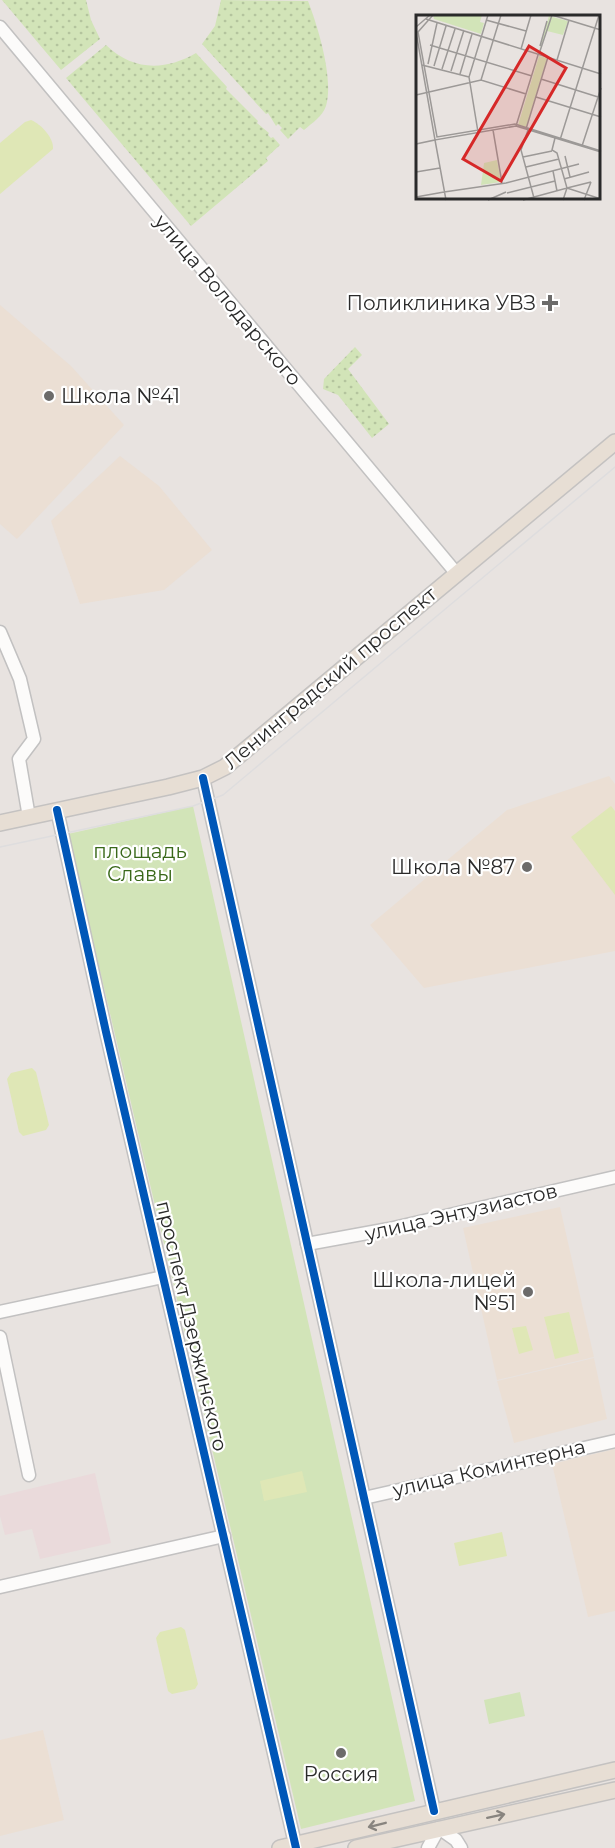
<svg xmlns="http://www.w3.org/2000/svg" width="615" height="1848" font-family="Montserrat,sans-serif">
  <defs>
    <pattern id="grass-dots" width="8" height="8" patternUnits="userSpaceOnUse" patternTransform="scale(1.5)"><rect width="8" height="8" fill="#d2e4b8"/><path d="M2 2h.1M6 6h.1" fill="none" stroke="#b4c49e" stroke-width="1.8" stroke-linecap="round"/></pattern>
  </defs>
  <rect width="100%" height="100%" fill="#e8e3e0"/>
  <!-- education -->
  <g fill="#ebdfd4">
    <polygon points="0,305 71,366 124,425 17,539 0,524"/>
    <polygon points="120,456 159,486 212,550 164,590 80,604 51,521"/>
    <polygon points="609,776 615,784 615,951 424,988 370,925 507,810"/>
    <polygon points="560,1207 594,1357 497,1380 463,1228"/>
    <polygon points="594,1358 607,1419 514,1443 497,1381"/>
    <polygon points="615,1449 615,1611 588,1617 552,1464"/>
    <polygon points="43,1730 64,1820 0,1836 0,1740"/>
  </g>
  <!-- medical -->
  <polygon fill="#eadadb" points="95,1473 111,1543 40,1559 32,1529 5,1535 0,1516 0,1496"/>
  <!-- grass -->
  <g fill="url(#grass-dots)">
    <polygon points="2,0 86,0 91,20 100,39 61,70"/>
    <path d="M221,0L308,1C318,27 334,79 326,106C322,117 312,123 304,130L300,127L288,139L280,130L282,128L278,124L276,126L268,113L266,114L202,44L215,26Z"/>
    <path d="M106,45C133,71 165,71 196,53L227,87L226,89L258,121L257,123L269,133L268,135L271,138L273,137L280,145L266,158L268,161L191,226L66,78Z"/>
    <polygon points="355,347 362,355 348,369 389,424 372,438 338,395 323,389 324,379"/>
  </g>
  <!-- park -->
  <g fill="#d2e4b8">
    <polygon points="193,806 415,1801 301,1829 68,834"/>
    <polygon points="520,1692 525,1716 489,1724 484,1700"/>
  </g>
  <!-- pitch -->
  <g fill="#dfe7b6">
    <path d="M31,120C41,124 54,138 53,149L0,194V143L25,122Z"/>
    <polygon points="611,806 615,811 615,895 571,837"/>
    <polygon points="32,1068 36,1072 49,1125 46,1130 23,1136 19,1132 7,1079 11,1073"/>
    <polygon points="569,1312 579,1353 555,1359 544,1317"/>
    <polygon points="526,1326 533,1350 519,1354 512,1328"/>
    <polygon points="302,1471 307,1492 264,1501 260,1481"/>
    <polygon points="502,1532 507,1556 459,1566 454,1543"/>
    <polygon points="181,1627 185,1630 198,1684 195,1689 172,1694 168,1691 156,1638 160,1632"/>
  </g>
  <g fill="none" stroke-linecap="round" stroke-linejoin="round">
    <defs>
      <g id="minor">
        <polyline points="0,27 457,574"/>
        <polyline points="0,632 20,679 34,739 19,759 29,817"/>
        <polyline points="203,778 434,1811"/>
        <polyline points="57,810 106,1032 296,1848"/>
        <polyline points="307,1244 389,1229 615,1177"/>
        <polyline points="0,1312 163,1277"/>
        <polyline points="0,1337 29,1475"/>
        <polyline points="364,1498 615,1441"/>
        <polyline points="0,1587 224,1536"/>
        <polyline points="428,1848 439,1828 456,1840 461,1848"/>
      </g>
      <g id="major">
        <polyline points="0,823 168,787 203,778 225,767 615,442"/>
        <polyline points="280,1848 615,1770"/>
        <polyline points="356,1848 615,1790"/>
      </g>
    </defs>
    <!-- minor casing -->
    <use href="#minor" stroke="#c2c1c1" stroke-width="15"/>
    <!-- major casing -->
    <use href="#major" stroke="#c4c2c1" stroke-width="18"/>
    <!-- minor -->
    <use href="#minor" stroke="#fcfbfa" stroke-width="12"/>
    <!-- major -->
    <use href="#major" stroke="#e7ded4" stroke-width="15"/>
    <!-- tram -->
    <polyline stroke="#deddde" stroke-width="1.5" points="0,847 193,806 223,795 615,467"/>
    <defs>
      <g id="cycleway">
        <polyline points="203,778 434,1811"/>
        <polyline points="57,810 106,1032 296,1848"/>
      </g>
    </defs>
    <!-- cycleway casing -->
    <use href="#cycleway" stroke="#fff" stroke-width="11"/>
    <!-- cycleway -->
    <use href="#cycleway" stroke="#0057b8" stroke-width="8"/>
  </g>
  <!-- one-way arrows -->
  <defs><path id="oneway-shaft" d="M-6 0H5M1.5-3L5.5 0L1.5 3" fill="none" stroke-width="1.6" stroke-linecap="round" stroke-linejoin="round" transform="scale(1.5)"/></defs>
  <g stroke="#88847f">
    <use href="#oneway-shaft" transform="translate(496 1816) rotate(-12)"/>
    <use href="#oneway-shaft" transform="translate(377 1825) rotate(166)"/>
  </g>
  <!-- markers -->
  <g fill="#6c6b6a" stroke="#fff" stroke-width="2">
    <path d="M547 294h6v6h6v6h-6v6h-6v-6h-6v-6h6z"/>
    <circle cx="49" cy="396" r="6"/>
    <circle cx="527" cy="867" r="6"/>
    <circle cx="528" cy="1292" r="6"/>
    <circle cx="341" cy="1753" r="6"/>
  </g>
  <g text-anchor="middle" stroke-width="4.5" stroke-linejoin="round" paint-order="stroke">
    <!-- street labels -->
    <g font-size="20" fill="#2a2a2a" stroke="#fff">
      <text transform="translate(228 300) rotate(50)" y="7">улица Володарского</text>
      <text transform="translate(330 678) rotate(-40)" y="7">Ленинградский проспект</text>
      <text transform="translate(461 1212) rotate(-13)" y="7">улица Энтузиастов</text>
      <text transform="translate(192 1326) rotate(77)" y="7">проспект Дзержинского</text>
      <text transform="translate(489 1468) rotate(-13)" y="7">улица Коминтерна</text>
    </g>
    <!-- poi labels -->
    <g font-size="20" fill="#2a2a2a" stroke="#fff" text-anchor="end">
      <text x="536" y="310">Поликлиника УВЗ</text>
      <text x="61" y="403" text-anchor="start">Школа №41</text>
      <text x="515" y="874">Школа №87</text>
      <text x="516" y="1287">Школа-лицей<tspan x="516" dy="23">№51</tspan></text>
      <text x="341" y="1781" text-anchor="middle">Россия</text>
    </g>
    <!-- park labels -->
    <g font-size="20" fill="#396819" stroke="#fff">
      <text x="140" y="858">площадь<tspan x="140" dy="23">Славы</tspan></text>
    </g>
  </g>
  <!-- overview -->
  <g transform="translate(416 15)">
    <rect width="184" height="184" fill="#e8e3e0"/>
    <path d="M81,145L85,167L65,170L68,148Z" fill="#d2e4b8"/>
    <path d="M17,0H66L64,7L68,8L65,19L18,4ZM133,1L152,6L147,20L131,16L123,35ZM123,41L131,43L110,112L102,110Z" fill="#d2e4b8"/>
    <path fill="none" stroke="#9c9997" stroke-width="1.5" d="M17,0L2,17L21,122L99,109L185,136M136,0L185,15M10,4L185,59M70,5L110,16M0,12L14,0M0,17L19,125L100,111L185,137M14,30L116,61M124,31L131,6M105,34L115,0M123,39L136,0M141,45L153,5M12,49L21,8M6,50L53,62M18,51L30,11M26,54L39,14M35,56L48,15M44,59L56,19M125,64L182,82M65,65L85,0M0,80L65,65L110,79M120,82L185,102M100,111L122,40M110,114L132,42M77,115L86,168M112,115L105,135L118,183M62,117L53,62L72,0M139,123L136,135L141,138L151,173L147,185M144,125L183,0M0,129L19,125L30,185M166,131L185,73M149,141L154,162M107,142L136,136M110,152L143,144M137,156L141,176M0,157L24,153M148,164L173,157M151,173L175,167M28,177L90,168L163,149M91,178L139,166M0,182L28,177M72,185L90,177M107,185L151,173L185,184M168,185L175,167"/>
    <path fill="#d62828" fill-opacity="0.15" stroke="#d62828" stroke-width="3" d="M113,31L150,53L85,166L47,144Z"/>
    <rect width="184" height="184" fill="none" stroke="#2a2a2a" stroke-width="3"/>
  </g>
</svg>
